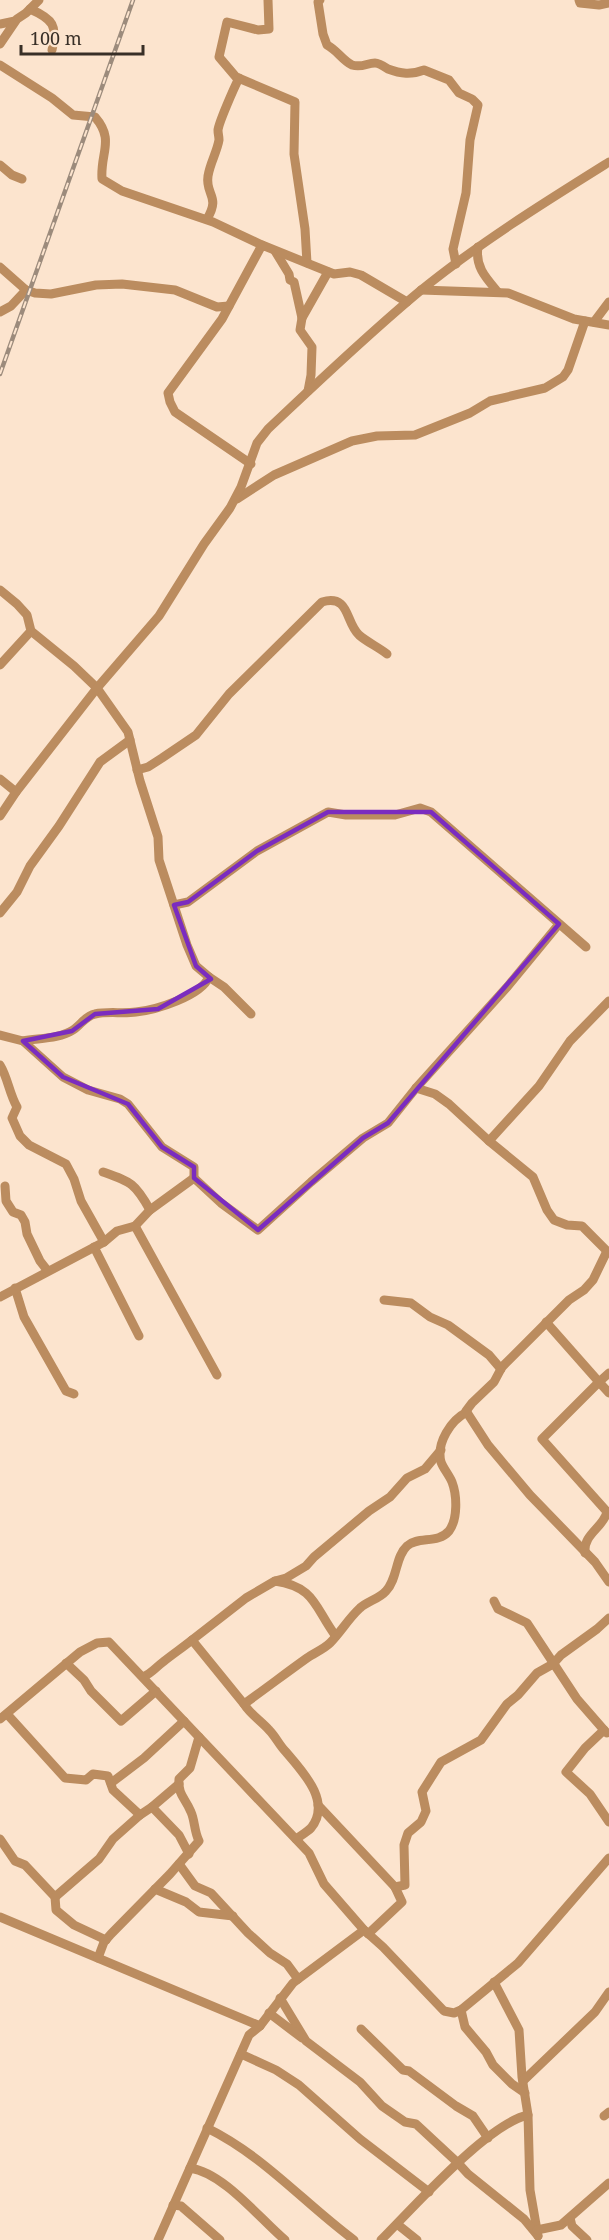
<svg xmlns="http://www.w3.org/2000/svg" width="609" height="2240" font-family="'Noto Serif',serif">
  <rect width="100%" height="100%" fill="#fce4ce"/>
  <g fill="none" stroke-linecap="round" stroke-linejoin="round">
    <!-- street -->
    <g stroke="#bb8c5f" stroke-width="9">
      <polyline points="268,0 269,29 258,30 227,22 219,57 236,77 295,102 294,154 305,229 307,263"/>
      <path d="M320,0L318,2L323,34L327,45C337,50 342,60 352,65C362,68 367,63 375,63C379,63 385,67 388,69C401,74 411,75 424,70L449,80L459,93L472,99L478,105L470,140L466,193L453,249L456,264"/>
      <polyline points="579,0 580,3 599,5 609,3"/>
      <path d="M30,9C53,19 58,26 52,50"/>
      <polyline points="0,24 15,21"/>
      <polyline points="0,44 17,19 26,13 39,0"/>
      <path d="M0,65L52,98L73,115L95,117C115,140 100,153 102,179L122,191L213,222L262,245"/>
      <polyline points="0,165 12,175 22,179"/>
      <path d="M207,219C221,196 205,195 208,176C210,163 217,152 219,140C219,136 218,134 218,130C219,122 234,88 239,78"/>
      <path d="M478,247C475,266 485,277 497,291"/>
      <polyline points="275,251 289,274 290,280 294,282 302,318"/>
      <polyline points="0,267 26,290"/>
      <polyline points="421,290 508,293 574,319 609,325"/>
      <polyline points="0,312 11,306 26,290 35,293 51,294 96,285 122,284 175,290 217,307 229,306"/>
      <polyline points="594,322 609,302"/>
      <polyline points="308,391 311,375 312,347 300,330 302,318 328,272"/>
      <polyline points="251,464 175,412 170,402 168,393 222,319 262,245 334,274 350,272 361,275 407,302"/>
      <polyline points="237,499 274,475 352,441 377,436 415,435 470,413 490,401 545,388 563,377 568,370 585,321"/>
      <path d="M0,590L17,604L27,615L31,631L74,666L97,688L128,732L140,781L158,837L159,860L187,945L196,966L209,977C201,996 156,1010 136,1012C123,1014 108,1011 95,1014C85,1016 81,1025 73,1030C59,1039 38,1038 23,1041"/>
      <polyline points="0,665 31,631"/>
      <path d="M137,770L148,767L162,758L196,735L229,694L322,602C350,594 345,622 359,635C367,642 378,647 387,654"/>
      <polyline points="0,779 16,792"/>
      <path d="M0,816L16,792L97,688L159,616L204,544L230,508L241,487L257,443L268,429C318,382 367,335 420,291C479,243 545,202 609,162"/>
      <polyline points="174,905 188,902 257,851 328,812 346,815 395,815 420,808 431,812 586,947"/>
      <polyline points="0,913 17,892 30,866 59,826 100,762 130,740"/>
      <polyline points="209,977 224,987 251,1014"/>
      <polyline points="0,1035 23,1041 63,1077 88,1090 120,1099 128,1104 162,1147 194,1167 194,1178"/>
      <path d="M0,1065C8,1078 9,1093 17,1107L12,1118L20,1136L29,1145L66,1164L74,1179L81,1201L104,1242"/>
      <polyline points="416,1088 435,1094 449,1104 489,1141 533,1177 547,1210 554,1220 567,1225 582,1226 609,1253"/>
      <polyline points="489,1141 539,1086 570,1041 609,1001"/>
      <path d="M103,1172C131,1182 135,1183 150,1210"/>
      <polyline points="5,1186 6,1201 13,1212 21,1215 25,1222 27,1234 40,1261 47,1270"/>
      <polyline points="135,1226 217,1375"/>
      <polyline points="94,1247 139,1336"/>
      <polyline points="607,1251 593,1280 584,1290 569,1300 502,1367 494,1382 472,1403 466,1411 488,1445 530,1495 595,1562 609,1582"/>
      <polyline points="15,1288 24,1317 66,1391 74,1394"/>
      <polyline points="0,1297 104,1242 117,1231 135,1226 150,1210 194,1178 221,1203 258,1230 311,1182 363,1138 388,1123 416,1088 508,986 559,924"/>
      <polyline points="384,1300 411,1303 430,1317 448,1325 489,1355 501,1369"/>
      <polyline points="546,1322 599,1382 609,1373"/>
      <polyline points="609,1393 599,1382 542,1439 609,1514"/>
      <path d="M585,1553C583,1534 603,1528 607,1512"/>
      <polyline points="275,1581 286,1578 306,1566 314,1557 369,1511 390,1497 407,1478 425,1469 441,1450"/>
      <polyline points="494,1601 498,1609 527,1623 577,1699 604,1730"/>
      <path d="M192,1640L246,1598L275,1581C315,1587 314,1606 335,1635"/>
      <polyline points="66,1663 84,1680 91,1691 121,1721 156,1691"/>
      <path d="M143,1677C152,1673 155,1668 163,1662C173,1654 182,1648 192,1640L244,1704C265,1689 286,1673 307,1658C314,1653 324,1649 330,1643C341,1632 348,1619 360,1608C368,1601 379,1599 386,1591C398,1578 395,1557 407,1546C418,1536 438,1544 449,1531C458,1519 457,1495 452,1482C449,1475 443,1468 441,1462C436,1443 451,1420 467,1412"/>
      <path d="M244,1704C250,1714 261,1721 269,1730C276,1737 279,1745 286,1752C303,1772 332,1802 311,1828C307,1832 300,1836 296,1839"/>
      <polyline points="7,1714 65,1778 86,1780 93,1774 108,1776 113,1790 140,1815 152,1807"/>
      <polyline points="0,1719 80,1652 97,1643 109,1642 309,1853 324,1884 364,1930 293,1983 260,2026"/>
      <polyline points="607,1733 604,1730 585,1748 566,1772 590,1794 609,1822"/>
      <polyline points="111,1783 144,1758 184,1721"/>
      <polyline points="179,1784 152,1807 179,1835 189,1854"/>
      <polyline points="318,1805 395,1887 402,1902 368,1934"/>
      <polyline points="0,1839 15,1861 25,1865 55,1897 56,1910 74,1925 106,1940"/>
      <polyline points="179,1864 195,1886 211,1893 248,1933 270,1953 287,1964 298,1979"/>
      <polyline points="395,1887 405,1885 404,1845 408,1833 421,1822 426,1811 422,1792 441,1762 481,1740 507,1704 518,1695 537,1673 553,1664 561,1655 597,1629 609,1618"/>
      <polyline points="155,1889 186,1902 199,1912 233,1916"/>
      <polyline points="55,1897 99,1859 113,1839 140,1815"/>
      <polyline points="0,1917 260,2026 249,2035 158,2240"/>
      <polyline points="364,1930 383,1947 444,2011 454,2013 461,2010 518,1963 609,1858"/>
      <path d="M98,1958L104,1942L111,1934L170,1874L199,1841C194,1831 195,1821 191,1812C185,1797 178,1796 179,1779L190,1768L199,1737"/>
      <polyline points="494,1982 519,2030 522,2077 528,2115 530,2190 538,2236"/>
      <polyline points="280,1998 306,2041 360,2082 382,2106 405,2122 416,2124 458,2163 468,2174 524,2219 538,2236"/>
      <polyline points="461,2010 465,2027 486,2052 493,2065 512,2084 525,2093"/>
      <polyline points="269,2013 302,2038"/>
      <polyline points="361,2029 403,2070 409,2071 456,2106 473,2116 488,2138"/>
      <polyline points="241,2054 276,2070 299,2085 360,2139 429,2192"/>
      <polyline points="523,2081 595,2012 609,1992"/>
      <polyline points="604,2116 609,2112"/>
      <path d="M207,2128C264,2156 304,2203 354,2240"/>
      <path d="M190,2168C224,2173 259,2218 285,2240"/>
      <polyline points="173,2205 181,2206 220,2240"/>
      <polyline points="570,2218 572,2226 587,2240"/>
      <polyline points="397,2224 417,2240"/>
      <polyline points="537,2230 561,2225 609,2183"/>
      <path d="M381,2240C413,2208 487,2124 528,2115"/>
    </g>
    <defs>
      <polyline id="rail" points="0,374 133,0"/>
    </defs>
    <!-- rail casing -->
    <use href="#rail" stroke="#9c8b7c" stroke-width="4.5"/>
    <!-- rail -->
    <use href="#rail" stroke="#fce4ce" stroke-width="2" stroke-dasharray="7" stroke-linecap="butt"/>
  </g>
  <!-- marked area -->
  <path fill="none" stroke="#7b2cbf" stroke-width="4.5" stroke-linejoin="round" d="M328,812H431L559,924L388,1123L363,1138L258,1230L194,1178V1167L162,1147L128,1104L63,1077L23,1041L72,1031L95,1014L158,1009L211,979L196,966L174,905L188,902L257,851Z"/>
  <!-- scale -->
  <path d="M21 45v9h122v-9" fill="none" stroke="#382f27" stroke-width="3"/>
  <text x="30" y="45" font-size="18" fill="#382f27" stroke="#fce4ce" stroke-width="4.5" paint-order="stroke">100 m</text>
</svg>
